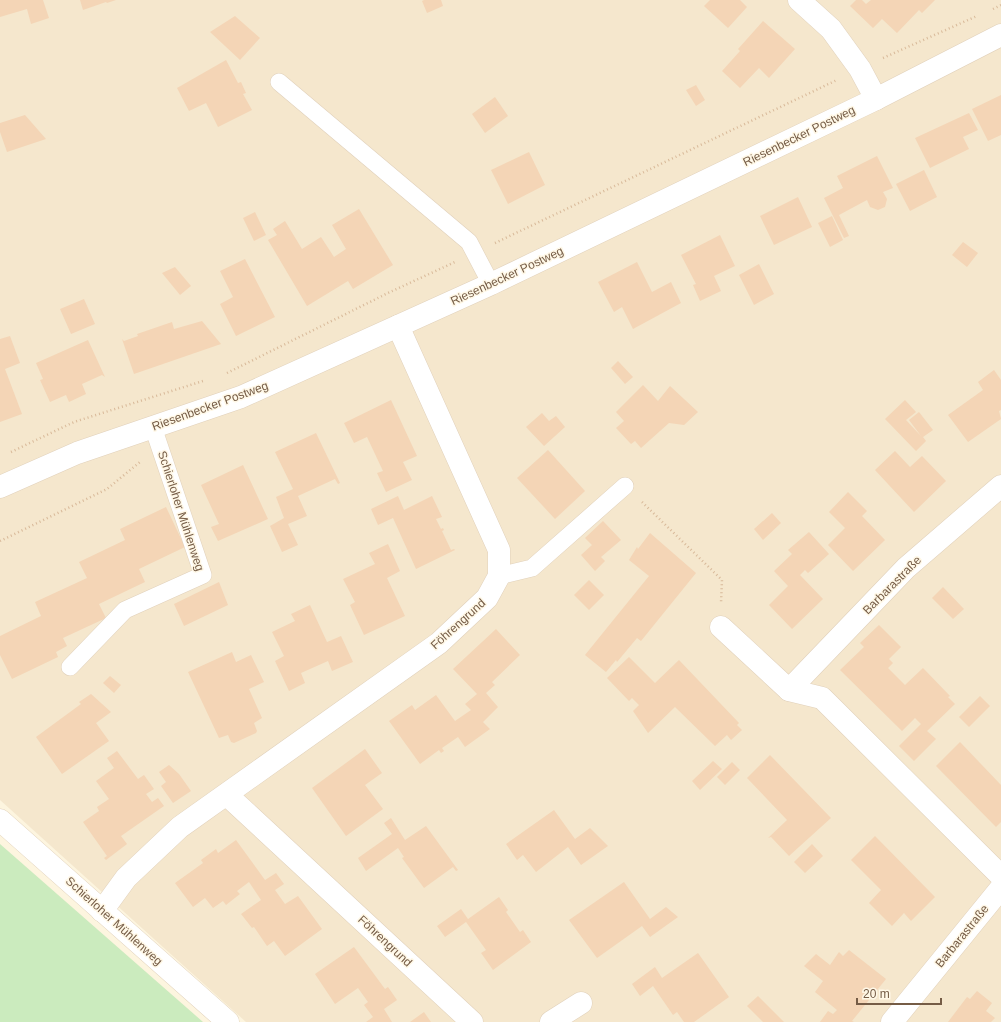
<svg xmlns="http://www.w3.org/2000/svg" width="1001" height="1022" font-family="Arial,sans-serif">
  <rect width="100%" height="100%" fill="#fdf5df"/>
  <!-- residential -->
  <polygon fill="#f5e7cd" points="0,0 1001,0 1001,1022 246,1022 0,800"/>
  <!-- green -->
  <polygon fill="#cbebbe" points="0,844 203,1022 0,1022"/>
  <!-- building -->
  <g fill="#f4d5b6">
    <polygon points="0,0 43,0 49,18 31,24 27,9 0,17"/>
    <polygon points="80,0 116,0 107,3 106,2 83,10"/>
    <polygon points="424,0 441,0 443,6 427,13 422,1"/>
    <polygon points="710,0 740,0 747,7 728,28 704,6"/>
    <polygon points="856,0 862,0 866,4 871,0 935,0 922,13 919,10 897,33 882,19 873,28 850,6"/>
    <polygon points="235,16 260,38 240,60 210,32"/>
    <polygon points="763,21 795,49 769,78 759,68 740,88 722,71 740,51 738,49"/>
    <polygon points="226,60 238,83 241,82 246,93 243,94 252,110 218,127 206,103 189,111 177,88"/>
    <polygon points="696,85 705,100 696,106 686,90"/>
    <polygon points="1001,95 1001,135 988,141 972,109"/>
    <polygon points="495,97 508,116 485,133 472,114"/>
    <polygon points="969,113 978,130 963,137 969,149 930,168 915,138"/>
    <polygon points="25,115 46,139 7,152 0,132 0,123"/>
    <polygon points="529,152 545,185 508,204 491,170"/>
    <polygon points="877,156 893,188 883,192 887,199 885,207 878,210 870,207 867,200 839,215 849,236 844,238 824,198 843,188 837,176"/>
    <polygon points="924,170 937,197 910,211 896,184"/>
    <polygon points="798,197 812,227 774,245 760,216"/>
    <polygon points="359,209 393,265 353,289 348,281 307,306 268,240 277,235 273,229 285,221 302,249 321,237 334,257 346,249 332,225"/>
    <polygon points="255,212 266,235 254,241 243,218"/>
    <polygon points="832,216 843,240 830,247 818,223"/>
    <polygon points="720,235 735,266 714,276 721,291 700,301 693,285 696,284 681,255"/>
    <polygon points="963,242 978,253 967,267 952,255"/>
    <polygon points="245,259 275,317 236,336 220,304 233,297 220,271"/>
    <polygon points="637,262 652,292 671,282 681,303 633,329 622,307 614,312 598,282"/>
    <polygon points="759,264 774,294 754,305 739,275"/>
    <polygon points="175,267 191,286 180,295 162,273"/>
    <polygon points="84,299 95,324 71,334 60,309"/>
    <polygon points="202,321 221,344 134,374 122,339 124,341 138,336 137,334 172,322 174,329"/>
    <polygon points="10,336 20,363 5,369 22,414 0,422 0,339"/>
    <polygon points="88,340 105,377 102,375 82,384 86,394 69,402 66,395 50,402 40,380 43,379 36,363"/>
    <polygon points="618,361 633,377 625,384 611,368"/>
    <polygon points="994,370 1001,380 1001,410 999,411 1001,419 968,442 948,415 983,390 978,382"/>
    <polygon points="643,385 658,401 670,386 698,412 684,425 669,423 641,448 635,441 631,444 616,428 624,421 616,412"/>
    <polygon points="391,400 417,456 403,462 412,480 386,492 377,473 383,471 367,437 354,443 344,423"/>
    <polygon points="905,400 916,412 906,420 921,436 909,420 919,412 933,430 923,437 926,441 916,451 885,419"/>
    <polygon points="542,413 549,421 556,416 565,427 544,446 526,427"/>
    <polygon points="316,433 340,483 338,484 335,479 298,496 307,516 288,524 298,545 282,552 270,526 284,518 276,497 293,489 275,452"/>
    <polygon points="548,450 585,491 555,519 517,478"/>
    <polygon points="895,451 910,467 922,456 946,481 914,512 875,470"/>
    <polygon points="243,465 268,519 218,541 211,527 219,524 201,485"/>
    <polygon points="848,492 867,511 862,516 885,540 853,571 828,545 845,528 829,512"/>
    <polygon points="398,496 404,510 432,496 442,517 436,519 441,529 443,528 444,530 442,531 451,550 454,549 455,550 416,569 393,518 378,525 371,509"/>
    <polygon points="166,507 185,547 139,569 145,582 99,604 106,618 63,638 67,646 56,652 58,657 12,679 0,655 0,636 41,616 35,602 87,578 79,562 125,540 120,529"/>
    <polygon points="772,513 781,523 763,540 754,529"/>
    <polygon points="603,521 621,540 601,557 605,561 595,571 581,555 592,545 585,538"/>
    <polygon points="809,532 829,554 808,573 805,570 800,575 823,599 792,629 769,605 788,586 774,571 792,554 788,550"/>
    <polygon points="650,533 696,573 641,641 637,638 617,662 616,660 606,672 585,655 649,576 629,560 637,547 638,549"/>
    <polygon points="388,544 400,571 387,578 405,616 364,635 350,605 355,602 343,579 375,564 369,553"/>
    <polygon points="589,580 604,595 589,610 574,595"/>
    <polygon points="219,582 228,605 184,626 174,604"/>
    <polygon points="943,587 964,609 953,619 932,598"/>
    <polygon points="310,605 327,642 341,636 353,662 332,671 328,661 301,673 305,683 289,691 275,661 284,656 272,632 295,621 291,614"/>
    <polygon points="879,625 901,647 889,659 893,663 888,668 905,685 923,668 950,696 948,697 955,704 927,731 936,739 914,761 899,746 921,724 915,718 902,731 840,670 864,647 860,643"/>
    <polygon points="496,629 520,655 492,682 495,685 486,693 498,707 483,722 490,729 465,747 458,737 442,748 444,751 441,753 439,750 420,764 389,721 412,705 415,710 436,695 455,721 471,710 465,704 477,694 453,669"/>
    <polygon points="232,652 236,662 251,655 264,682 249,689 262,718 254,723 257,731 256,733 234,743 231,742 228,735 219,738 188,672"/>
    <polygon points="629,657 655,683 679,660 739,723 737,725 742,730 731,740 727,735 715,746 675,707 648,733 633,711 639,705 632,698 629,701 607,678"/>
    <polygon points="110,676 121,685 114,693 103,683"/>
    <polygon points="91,694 111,712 96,723 109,741 62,774 36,737 81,704 79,702"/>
    <polygon points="980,696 990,706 969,727 959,717"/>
    <polygon points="960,742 1001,785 1001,822 996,827 936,766"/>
    <polygon points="365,749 382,773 365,785 383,809 346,836 312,788"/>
    <polygon points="117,751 138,779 144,775 154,789 146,794 152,802 158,798 164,806 121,836 127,844 106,860 104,858 107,856 83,822 99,811 97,807 109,799 96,781 114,768 107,758"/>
    <polygon points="770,755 831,818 789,856 771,837 768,838 787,820 747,778"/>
    <polygon points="713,761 722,769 700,790 692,781"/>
    <polygon points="732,762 740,770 725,785 717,777"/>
    <polygon points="169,765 179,774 191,791 173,803 161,786 166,782 159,772"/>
    <polygon points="554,810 575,839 590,828 608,846 581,865 568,847 536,872 523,855 517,860 506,844"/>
    <polygon points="391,818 405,840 426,826 458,870 456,871 453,867 424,888 402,858 404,857 398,848 366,871 358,858 392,834 384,823"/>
    <polygon points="875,836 935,897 911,921 904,913 892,926 869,903 881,890 851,860"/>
    <polygon points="236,840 265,880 276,873 284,884 275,890 285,904 298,896 322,929 285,956 274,941 267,946 254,927 252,928 241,914 261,900 249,882 237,891 240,894 226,905 223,901 213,908 205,898 193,907 175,883 203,863 201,860 216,849 218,853"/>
    <polygon points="812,844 823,856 805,873 794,862"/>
    <polygon points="624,882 650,919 666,907 678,917 650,937 642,926 597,958 569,920"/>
    <polygon points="499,897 508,910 506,912 520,932 523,930 531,942 493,970 481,953 486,950 466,922 445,937 437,926 461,909 468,919"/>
    <polygon points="354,947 385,989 388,987 397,1000 384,1009 392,1022 366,1022 373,1017 364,1005 368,1002 358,988 335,1004 315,974"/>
    <polygon points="849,950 886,979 852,1021 854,1022 820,1022 828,1011 833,1014 837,1010 815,992 823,981 804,966 816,954 830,965 839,952 843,956"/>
    <polygon points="698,953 729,997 694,1022 684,1022 677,1012 673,1015 653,986 640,996 632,984 655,967 662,978"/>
    <polygon points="977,991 992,1003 986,1011 995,1018 991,1022 948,1022 967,997 970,999"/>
    <polygon points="758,996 784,1022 763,1022 747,1006"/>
    <polygon points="424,1012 431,1022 410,1022"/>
  </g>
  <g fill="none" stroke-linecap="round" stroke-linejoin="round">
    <defs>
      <g id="service">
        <polyline points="279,82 469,242 491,284"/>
        <polyline points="499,576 532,568 625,486"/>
        <polyline points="70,667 125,610 203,575 153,427"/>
      </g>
      <g id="minor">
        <polyline points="799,0 831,29 860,69 876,99"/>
        <polyline points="721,627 789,690 906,568 1001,486"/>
        <polyline points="789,690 822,698 1001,876"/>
        <polyline points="227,795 472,1022"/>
        <polyline points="0,820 228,1022"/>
        <polyline points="102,911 126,878 180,827 439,643 487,598 499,576 499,550 398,326"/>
        <polyline points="551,1022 581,1003"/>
        <polyline points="892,1022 1001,888"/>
      </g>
      <polyline id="tertiary" points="0,487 77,453 241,397 491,284 876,99 1001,35"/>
    </defs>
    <!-- service casing -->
    <use href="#service" stroke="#e1d1bb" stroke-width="18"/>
    <!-- minor casing -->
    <use href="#minor" stroke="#e1d1bb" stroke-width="23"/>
    <!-- tertiary casing -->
    <use href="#tertiary" stroke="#e1d1bb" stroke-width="23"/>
    <!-- path -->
    <g stroke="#d8b999" stroke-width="2.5" stroke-dasharray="1 3" stroke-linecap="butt">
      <polyline points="993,9 1001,5"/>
      <polyline points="883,58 977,16"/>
      <polyline points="495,243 837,80"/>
      <polyline points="227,373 388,293 455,262"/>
      <polyline points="11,452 74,422 203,381"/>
      <polyline points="642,502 722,580 721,603"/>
      <polyline points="0,541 107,489 140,462"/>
    </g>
    <!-- service -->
    <use href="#service" stroke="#fff" stroke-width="17"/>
    <!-- minor -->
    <use href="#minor" stroke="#fff" stroke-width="22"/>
    <!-- tertiary -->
    <use href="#tertiary" stroke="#fff" stroke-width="22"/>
  </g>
  <g text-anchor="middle" stroke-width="3" stroke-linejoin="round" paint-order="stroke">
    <!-- street labels -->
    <g font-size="12" fill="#755c46" stroke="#fff8e7">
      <text transform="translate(799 136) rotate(-26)" y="4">Riesenbecker Postweg</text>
      <text transform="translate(507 276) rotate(-25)" y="4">Riesenbecker Postweg</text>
      <text transform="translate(210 406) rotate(-20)" y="4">Riesenbecker Postweg</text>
      <text transform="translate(181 511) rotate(72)" y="4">Schierloher Mühlenweg</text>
      <text transform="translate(892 585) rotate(-45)" y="4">Barbarastraße</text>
      <text transform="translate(458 624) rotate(-42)" y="4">Föhrengrund</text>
      <text transform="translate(114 921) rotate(42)" y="4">Schierloher Mühlenweg</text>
      <text transform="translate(962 936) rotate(-51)" y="4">Barbarastraße</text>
      <text transform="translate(385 941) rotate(43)" y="4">Föhrengrund</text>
    </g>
  </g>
  <!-- scale -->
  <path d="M857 998v6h84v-6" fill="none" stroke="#755c46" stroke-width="2"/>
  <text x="863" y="998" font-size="12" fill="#755c46" stroke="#fff8e7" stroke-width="3" paint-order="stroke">20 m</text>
</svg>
